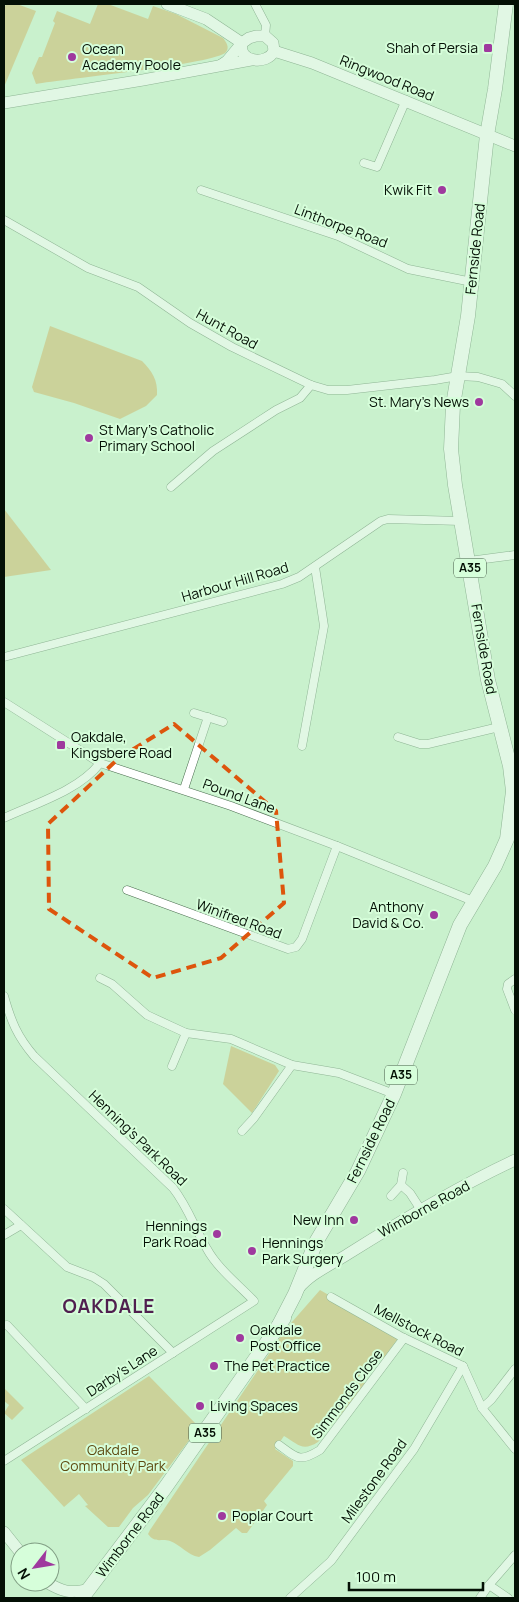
<svg xmlns="http://www.w3.org/2000/svg" width="519" height="1602" font-family="Manrope,sans-serif">
  <rect width="100%" height="100%" fill="#c9f1cd"/>
  <!-- green -->
  <g fill="#cfae5c">
    <polygon points="7,4 17,4 36,11 4,87 4,7"/>
    <path d="M98,4H108L148,19L153,6L176,14L223,38C226,42 230,47 226,52C217,64 63,79 36,84L32,73L39,57H42L55,23L53,21L57,11L90,24Z"/>
    <path d="M50,326L142,361C152,371 158,380 157,395L146,406L120,419L74,403L34,392L32,387Z"/>
    <polygon points="4,509 51,570 4,577"/>
    <polygon points="231,1046 275,1065 279,1071 252,1113 223,1084"/>
    <path d="M320,1290L400,1336L383,1359L376,1354L358,1378L366,1384L318,1442C302,1452 298,1444 284,1436L275,1449L293,1461V1466L264,1501L267,1505L247,1533H242L236,1528L210,1550L199,1557C187,1555 181,1545 170,1541C161,1538 155,1544 148,1534L150,1530L285,1330Z"/>
    <polygon points="149,1376 196,1424 194,1428 196,1431 148,1495 133,1508 119,1527 108,1527 85,1506 88,1505 79,1494 64,1507 21,1460"/>
    <polygon points="4,1388 24,1408 12,1420 4,1413 9,1405 4,1401"/>
  </g>
  <g fill="none" stroke-linecap="round" stroke-linejoin="round">
    <defs>
      <g id="street">
        <polyline points="255,4 266,25 265,36"/>
        <polyline points="364,163 377,167 406,100"/>
        <polyline points="201,190 338,236 408,269 472,282"/>
        <polyline points="4,220 88,268 138,287 190,323 232,347 311,385 328,390 347,390 435,380 458,376 478,377 502,384 515,396"/>
        <polyline points="171,487 213,451 276,410 300,398 311,385"/>
        <polyline points="469,561 515,555"/>
        <polyline points="4,657 282,584 299,577 381,521 388,519 461,521"/>
        <polyline points="4,702 100,763 231,806 337,846 473,901"/>
        <polyline points="194,713 223,722"/>
        <polyline points="398,737 420,744 428,744 499,727"/>
        <polyline points="302,746 324,626 315,567"/>
        <polyline points="184,789 208,717"/>
        <path d="M4,818C34,804 80,790 100,763"/>
        <polyline points="127,890 288,949 296,947 302,939 337,846"/>
        <polyline points="100,978 112,984 147,1015 186,1033 231,1039 292,1065 339,1073 394,1094"/>
        <polyline points="515,979 508,984 507,989 515,1010"/>
        <path d="M4,996C11,1021 17,1036 34,1056L173,1188C188,1207 195,1229 207,1249C218,1269 239,1285 254,1301L4,1461"/>
        <polyline points="172,1066 186,1033"/>
        <polyline points="242,1131 254,1118 292,1065"/>
        <polyline points="401,1185 410,1193 421,1210"/>
        <polyline points="391,1196 401,1185 403,1173"/>
        <polyline points="4,1209 67,1267 93,1277 104,1284 173,1353"/>
        <polyline points="4,1235 21,1225"/>
        <polyline points="331,1297 400,1336 463,1366 482,1408 515,1449"/>
        <polyline points="7,1325 86,1409"/>
        <polyline points="482,1408 491,1400 515,1369"/>
        <path d="M279,1445C297,1458 299,1463 320,1450L404,1338"/>
        <polyline points="489,1585 508,1598"/>
        <polyline points="290,1598 331,1561 414,1449 463,1366"/>
        <polyline points="480,1598 489,1585 515,1555"/>
      </g>
      <g id="secondary">
        <polyline points="167,4 206,19 242,43 227,61 221,65"/>
        <path d="M256,36H265L273,43L274,51C267,66 237,62 242,43L249,38Z"/>
        <polyline points="274,51 312,63 515,146"/>
        <polyline points="4,103 143,80 251,60"/>
        <path d="M298,1289C311,1273 331,1265 348,1254C402,1220 457,1187 515,1160"/>
        <polyline points="4,1532 20,1552"/>
        <path d="M46,1582C63,1592 70,1594 90,1589"/>
      </g>
      <g id="highway">
        <polyline points="279,1325 295,1294 316,1242 358,1171 394,1094 460,925 495,866 507,839 513,791 510,766 488,680 455,485 451,449 453,405 468,316 487,135 495,89 506,4"/>
        <polyline points="82,1598 165,1488 284,1318"/>
      </g>
    </defs>
    <!-- street casing -->
    <use href="#street" stroke="#4a6e4f" stroke-width="9"/>
    <!-- secondary casing -->
    <use href="#secondary" stroke="#4a6e4f" stroke-width="12"/>
    <!-- highway casing -->
    <use href="#highway" stroke="#4a6e4f" stroke-width="15"/>
    <!-- street -->
    <use href="#street" stroke="#fff" stroke-width="8"/>
    <!-- secondary -->
    <use href="#secondary" stroke="#fff" stroke-width="11"/>
    <!-- highway -->
    <use href="#highway" stroke="#fff" stroke-width="14"/>
  </g>
  <!-- marked area -->
  <path d="M0 0H519V1602H0ZM174,724L276,811L284,903L221,958L153,978L49,909L48,824L119,758Z" fill="#c9f1cd" fill-opacity=".55" fill-rule="evenodd"/>
  <path fill="none" stroke="#dd550c" stroke-width="4" stroke-dasharray="10 6" stroke-linejoin="round" d="M174,724L276,811L284,903L221,958L153,978L49,909L48,824L119,758Z"/>
  <!-- markers -->
  <g fill="#9f399e" stroke="#d6feda" stroke-width="2">
    <rect x="483" y="43" width="10" height="10" rx="2.5"/>
    <circle cx="72" cy="57" r="5"/>
    <circle cx="442" cy="190" r="5"/>
    <circle cx="479" cy="402" r="5"/>
    <circle cx="89" cy="438" r="5"/>
    <rect x="56" y="740" width="10" height="10" rx="2.5"/>
    <circle cx="434" cy="915" r="5"/>
    <circle cx="354" cy="1220" r="5"/>
    <circle cx="217" cy="1234" r="5"/>
    <circle cx="252" cy="1251" r="5"/>
    <circle cx="240" cy="1338" r="5"/>
    <circle cx="214" cy="1366" r="5"/>
    <circle cx="200" cy="1406" r="5"/>
    <circle cx="222" cy="1516" r="5"/>
  </g>
  <g text-anchor="middle" stroke-width="4" stroke-linejoin="round" paint-order="stroke">
    <!-- shield labels -->
    <g fill="#d6feda" stroke="#435745" stroke-width="1">
      <rect x="454" y="558.5" width="32" height="19" rx="4"/>
      <rect x="385" y="1065.5" width="32" height="19" rx="4"/>
      <rect x="189" y="1423.5" width="32" height="19" rx="4"/>
    </g>
    <g font-size="12" font-weight="bold" fill="#041005">
      <text x="470" y="572">A35</text>
      <text x="401" y="1079">A35</text>
      <text x="205" y="1437">A35</text>
    </g>
    <!-- poi labels -->
    <g font-size="14" fill="#041005" stroke="#d6feda" text-anchor="start">
      <text x="478" y="53" text-anchor="end">Shah of Persia</text>
      <text x="82" y="54">Ocean<tspan x="82" dy="16">Academy Poole</tspan></text>
      <text x="432" y="195" text-anchor="end">Kwik Fit</text>
      <text x="469" y="407" text-anchor="end">St. Mary's News</text>
      <text x="99" y="435">St Mary's Catholic<tspan x="99" dy="16">Primary School</tspan></text>
      <text x="71" y="742">Oakdale,<tspan x="71" dy="16">Kingsbere Road</tspan></text>
      <text x="424" y="912" text-anchor="end">Anthony<tspan x="424" dy="16">David &amp; Co.</tspan></text>
      <text x="344" y="1225" text-anchor="end">New Inn</text>
      <text x="207" y="1231" text-anchor="end">Hennings<tspan x="207" dy="16">Park Road</tspan></text>
      <text x="262" y="1248">Hennings<tspan x="262" dy="16">Park Surgery</tspan></text>
      <text x="250" y="1335">Oakdale<tspan x="250" dy="16">Post Office</tspan></text>
      <text x="224" y="1371">The Pet Practice</text>
      <text x="210" y="1411">Living Spaces</text>
      <text x="232" y="1521">Poplar Court</text>
    </g>
    <!-- street labels -->
    <g font-size="14" fill="#041005" stroke="#d6feda">
      <text transform="translate(387 78) rotate(22)" y="5">Ringwood Road</text>
      <text transform="translate(341 226) rotate(21)" y="5">Linthorpe Road</text>
      <text transform="translate(475 249) rotate(-84)" y="5">Fernside Road</text>
      <text transform="translate(227 329) rotate(29)" y="5">Hunt Road</text>
      <text transform="translate(235 582) rotate(-16)" y="5">Harbour Hill Road</text>
      <text transform="translate(484 649) rotate(80)" y="5">Fernside Road</text>
      <text transform="translate(239 796) rotate(20)" y="5">Pound Lane</text>
      <text transform="translate(239 919) rotate(20)" y="5">Winifred Road</text>
      <text transform="translate(138 1138) rotate(44)" y="5">Henning's Park Road</text>
      <text transform="translate(371 1141) rotate(-64)" y="5">Fernside Road</text>
      <text transform="translate(424 1209) rotate(-29)" y="5">Wimborne Road</text>
      <text transform="translate(419 1330) rotate(27)" y="5">Mellstock Road</text>
      <text transform="translate(122 1371) rotate(-33)" y="5">Darby's Lane</text>
      <text transform="translate(347 1394) rotate(-53)" y="5">Simmonds Close</text>
      <text transform="translate(374 1481) rotate(-54)" y="5">Milestone Road</text>
      <text transform="translate(130 1535) rotate(-53)" y="5">Wimborne Road</text>
    </g>
    <!-- park labels -->
    <g font-size="14" fill="#5f4b12" stroke="#d6feda">
      <text x="113" y="1455">Oakdale<tspan x="113" dy="16">Community Park</tspan></text>
    </g>
    <!-- district labels -->
    <g font-size="19" font-weight="bold" letter-spacing="1" fill="#501f4f" stroke="#d6feda">
      <text x="109" y="1313">OAKDALE</text>
    </g>
  </g>
  <!-- border -->
  <rect width="519" height="1602" fill="none" stroke="#041005" stroke-width="10"/>
  <!-- north arrow -->
  <g transform="translate(35 1567) rotate(239)"><circle r="24" fill="#d6feda" stroke="#829f85"/>
  <path d="M0-4L9 19L0 12L-9 19Z" fill="#9f399e"/>
  <text y="-8" font-size="14" font-weight="bold" text-anchor="middle" fill="#041005">N</text>
  </g>
  <!-- scale -->
  <path d="M349 1582v8h134v-8" fill="none" stroke="#041005" stroke-width="2.5"/>
  <text x="356" y="1582" font-size="15" fill="#041005" stroke="#d6feda" stroke-width="4" paint-order="stroke">100 m</text>
</svg>
